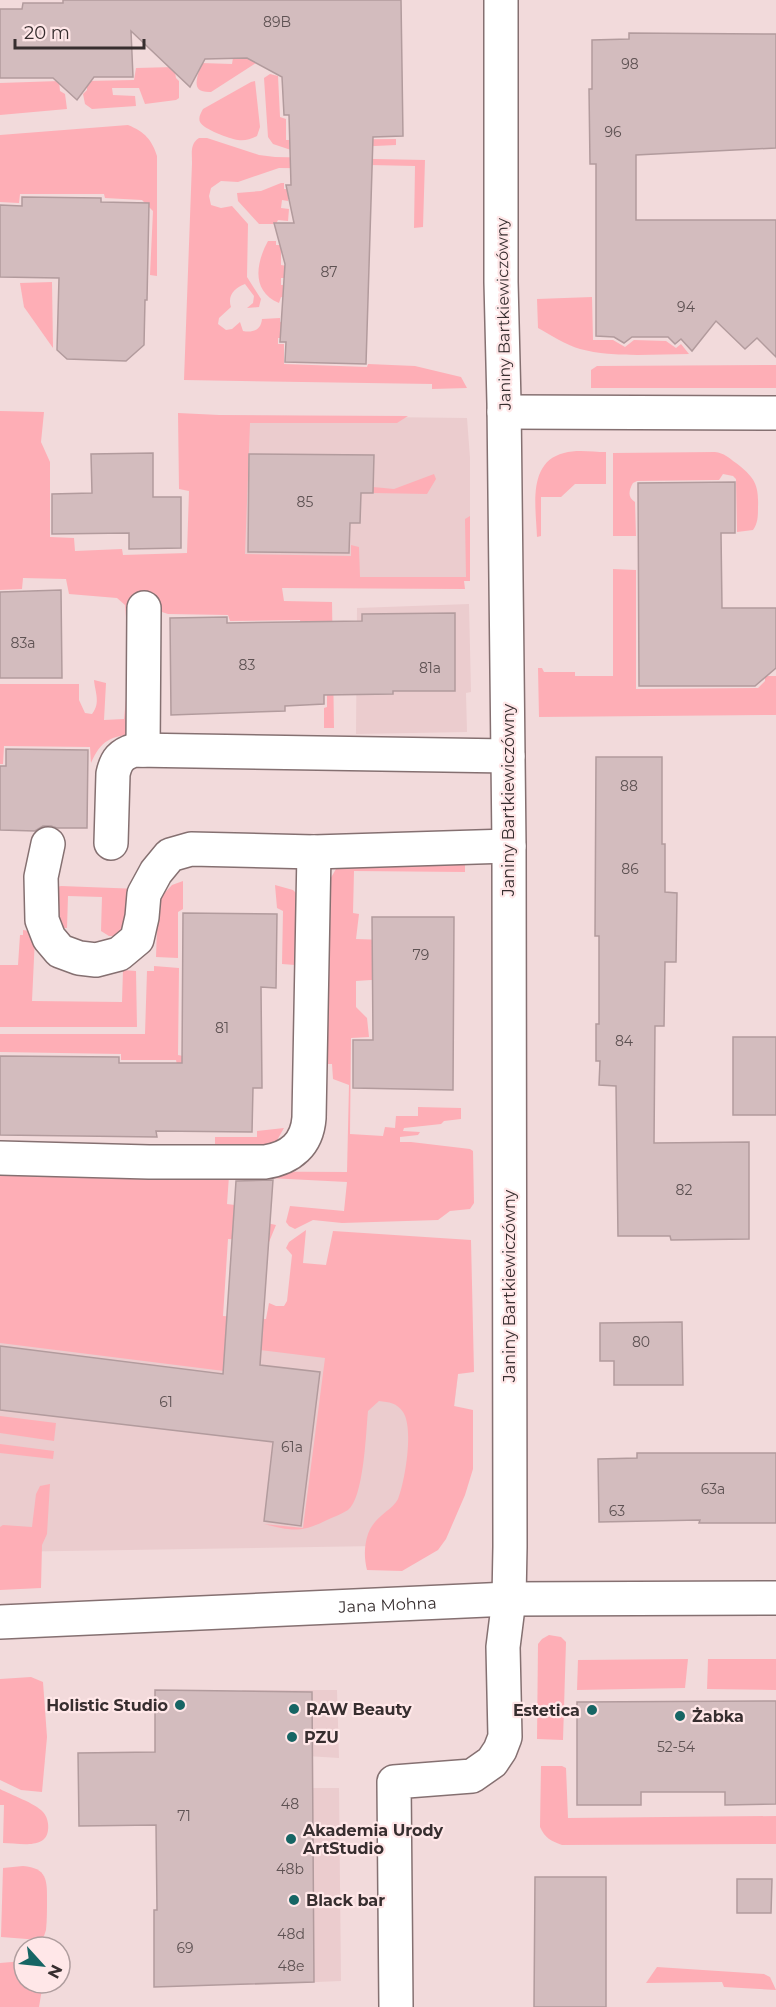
<svg xmlns="http://www.w3.org/2000/svg" width="776" height="2007" font-family="Montserrat,sans-serif">
  <rect width="100%" height="100%" fill="#f2dadb"/>
  <!-- built -->
  <g fill="#ebccce">
    <polygon points="219,415 467,418 470,458 470,581 221,580"/>
    <polygon points="469,604 471,692 466,693 467,732 356,734 357,608"/>
    <polygon points="0,1313 458,1374 438,1545 0,1552"/>
    <polygon points="242,1690 337,1690 339,1758 240,1752"/>
    <polygon points="266,1788 339,1788 341,1981 239,1985 239,1883"/>
  </g>
  <!-- green -->
  <g fill="#feaeb6">
    <path d="M236,40L256,63L211,92C189,93 198,77 201,63L232,64Z"/>
    <polygon points="174,67 176,78 179,81 179,98 176,100 145,104 139,88 112,88 113,95 135,96 136,106 92,109 85,104 83,94 87,90 87,81 134,80 136,68"/>
    <polygon points="270,74 278,76 280,117 286,119 286,140 396,139 396,145 291,150 273,144 268,137 264,78"/>
    <polygon points="59,81 60,91 65,94 67,109 0,115 0,83"/>
    <path d="M255,81L260,127L257,136C251,139 245,141 238,140C230,139 203,129 200,122C198,117 201,113 203,109L251,82Z"/>
    <path d="M128,125C145,132 152,140 157,156V276L150,275L153,211L142,200L105,198L104,194H20L19,203L0,202V135Z"/>
    <path d="M199,138H207L259,155L275,157L425,160L423,227L414,228L415,166L370,165V169L279,168L238,182L221,181L211,188L209,196L211,205L221,208L232,206L248,224L247,277L261,299L259,307L247,308L253,303L254,296L245,284C235,288 227,295 231,307L219,318L218,324L226,330L232,329L240,322L243,331C253,333 261,330 262,319L280,318V322H284V338H278V344H284V364L367,367L368,364L415,366L461,377L467,388L432,389V384L184,380L192,163C192,152 190,144 199,138Z"/>
    <polygon points="281,183 284,183 284,189 288,189 288,201 282,200 281,208 289,209 288,221 278,220 276,224 259,224 238,201 237,193 261,191"/>
    <path d="M268,241H276V245H281V265L287,266L285,278H281V285H287L286,298L281,297L279,303C251,291 256,263 268,241Z"/>
    <polygon points="52,282 53,348 24,307 20,283"/>
    <path d="M592,297L593,340H613L625,347L634,340L666,341L676,348L681,344L689,354C655,354 613,358 580,349C566,345 551,335 538,328L537,299Z"/>
    <polygon points="776,365 776,388 591,388 591,370 597,366"/>
    <polygon points="0,411 44,412 41,442 50,462 50,537 74,538 75,551 122,549 123,555 187,553 189,491 179,489 178,413 219,415 408,416 397,423 250,423 245,554 351,556 351,545 359,547 360,577 466,577 465,519 470,516 470,581 464,581 465,589 282,588 284,601 332,602 334,728 324,728 324,708 327,707 327,626 301,626 300,620 230,621 228,615 168,614 153,609 133,630 127,630 125,605 117,598 69,594 66,579 23,578 22,589 0,590"/>
    <path d="M606,452V484H575L561,497H541V536L537,537C536,508 527,462 564,453C577,449 593,452 606,452Z"/>
    <path d="M715,452C724,453 729,458 736,463C754,477 759,484 758,507C758,516 758,523 753,530L737,532L736,479L733,476L723,474L719,480L637,481L633,483C629,490 627,497 635,502L636,536H613V453Z"/>
    <polygon points="434,474 436,479 427,494 373,493 373,487 394,489"/>
    <polygon points="613,569 636,570 636,689 758,688 765,681 765,676 776,676 776,715 539,717 538,668 542,668 544,672 575,672 575,676 613,676"/>
    <path d="M128,677L135,734C111,736 101,740 91,763L90,747L4,746L3,764H0V684H79V700L85,713L92,714C101,703 95,692 94,680L106,683L104,720L124,719Z"/>
    <path d="M348,865H465V872L354,871L353,913L359,914L356,939L386,940V979L356,981V1007L367,1018L369,1037L351,1038L350,1134L383,1136L385,1127L395,1128L396,1116H418V1107L461,1108V1119L444,1121L441,1124L404,1128L403,1131L420,1132L418,1135L400,1137V1142H411L470,1149L473,1151L474,1203L470,1209L450,1211L438,1220L342,1223L313,1220L295,1229L289,1226L286,1222L290,1206L344,1211L347,1182L229,1176L227,1204L257,1208L262,1222L276,1225L269,1242L228,1239L223,1316L266,1319L269,1303L276,1306H284L287,1301L292,1255L286,1248L289,1242L306,1230L303,1263L326,1265L333,1231L471,1240L474,1372L458,1374L454,1406L473,1410V1469L465,1495L446,1539L438,1550L402,1571L367,1570C364,1558 364,1546 368,1534C375,1515 392,1511 398,1499C405,1482 414,1428 403,1412C397,1403 389,1402 379,1401L368,1411C366,1432 364,1498 348,1510C342,1514 333,1517 327,1520C301,1533 292,1531 264,1524L303,1528L325,1358L243,1348L240,1373L0,1343V1170L347,1172L349,1085L333,1079L332,1064H322L325,888L336,869Z"/>
    <polygon points="183,881 183,909 178,912 178,958 156,957 158,900 172,885"/>
    <polygon points="275,885 293,890 301,898 301,962 295,965 282,964 283,911 277,908"/>
    <polygon points="61,886 140,889 122,936 109,936 101,931 102,897 68,896 67,928 54,928 57,887"/>
    <polygon points="23,930 29,931 35,937 32,1001 122,1002 123,970 136,971 137,1027 0,1027 0,965 18,965 20,935 23,935"/>
    <polygon points="154,966 179,968 178,1055 183,1056 182,1065 177,1065 176,1060 121,1060 121,1054 0,1052 0,1034 145,1034 147,971 154,971"/>
    <polygon points="284,1128 276,1142 268,1148 218,1151 215,1144 215,1137 257,1137 257,1131"/>
    <polygon points="0,1416 56,1423 54,1441 0,1433"/>
    <polygon points="0,1444 54,1451 53,1459 0,1453"/>
    <polygon points="50,1484 47,1534 42,1545 41,1588 0,1590 0,1527 3,1525 32,1527 36,1494 40,1486"/>
    <polygon points="549,1635 561,1637 566,1642 563,1740 537,1739 538,1644 542,1639"/>
    <polygon points="688,1659 685,1688 577,1690 578,1660"/>
    <polygon points="708,1659 776,1659 776,1690 707,1689"/>
    <polygon points="31,1677 43,1682 47,1737 42,1792 21,1790 0,1780 0,1679"/>
    <path d="M541,1766H562L566,1768L568,1818L776,1816V1844L562,1845C551,1841 545,1838 540,1827Z"/>
    <path d="M0,1789C11,1795 35,1803 43,1812C47,1816 49,1824 48,1830C46,1850 18,1843 3,1843L4,1805H0Z"/>
    <path d="M23,1866C47,1868 47,1880 47,1900C47,1910 47,1920 46,1930L44,1936L40,1940L1,1937L3,1868Z"/>
    <polygon points="24,1961 24,1983 43,1983 39,2007 0,2007 0,1963"/>
    <polygon points="657,1967 764,1974 770,1977 776,1990 724,1987 722,1982 646,1983"/>
  </g>
  <!-- building -->
  <g fill="#d3bcbe" stroke="#b29b9d" stroke-width="1.5">
    <polygon points="63,0 401,0 403,136 373,137 366,364 285,362 286,342 280,342 285,264 274,223 294,223 286,185 291,185 289,115 284,115 282,77 247,58 205,59 190,87 131,31 133,77 94,77 77,100 53,78 0,78 0,9 22,9 23,3 63,3"/>
    <polygon points="629,33 776,34 776,148 636,155 636,220 776,220 776,357 757,338 745,349 716,321 692,351 681,339 675,344 668,337 632,337 624,343 614,337 596,336 596,164 590,164 589,89 592,89 592,40 629,39"/>
    <polygon points="22,197 101,198 101,202 149,203 147,300 145,300 144,345 126,361 67,359 57,350 59,278 0,277 0,205 22,206"/>
    <polygon points="153,453 153,497 181,497 181,548 129,549 129,533 52,534 52,494 92,493 91,454"/>
    <polygon points="249,454 374,455 373,493 361,493 360,523 350,523 349,553 248,552"/>
    <polygon points="735,482 735,533 721,533 722,608 776,608 776,668 755,686 639,686 638,483"/>
    <polygon points="61,590 62,678 0,678 0,592"/>
    <polygon points="455,613 455,691 393,691 393,694 324,695 324,704 285,706 285,711 171,715 170,618 227,617 227,623 362,621 362,614"/>
    <polygon points="6,749 88,750 87,828 57,828 51,826 43,826 35,831 0,830 0,766 6,766"/>
    <polygon points="596,757 662,757 662,844 665,844 665,892 677,893 676,962 665,962 664,1026 655,1026 654,1143 749,1142 749,1239 671,1240 670,1236 618,1236 616,1086 599,1085 600,1061 596,1061 596,1024 599,1024 599,936 595,936"/>
    <polygon points="183,913 277,914 276,988 261,987 262,1088 253,1088 252,1132 156,1131 157,1137 0,1135 0,1056 119,1057 119,1063 182,1063"/>
    <polygon points="372,917 454,917 453,1090 353,1088 353,1040 373,1040"/>
    <rect x="733" y="1037" width="43" height="78"/>
    <polygon points="273,1180 260,1365 320,1372 301,1526 264,1521 273,1442 0,1410 0,1346 223,1374 236,1181"/>
    <polygon points="682,1322 683,1385 614,1385 614,1361 600,1361 600,1323"/>
    <polygon points="637,1453 776,1453 776,1523 699,1523 700,1520 599,1522 598,1459 637,1458"/>
    <polygon points="155,1690 312,1692 314,1982 154,1987 154,1910 157,1910 156,1825 79,1826 78,1753 155,1752"/>
    <polygon points="776,1701 776,1804 725,1805 725,1792 641,1792 641,1805 577,1805 577,1702"/>
    <polygon points="535,1877 606,1877 606,2007 534,2007"/>
    <polygon points="737,1879 772,1879 771,1913 737,1913"/>
  </g>
  <g fill="none" stroke-linecap="round" stroke-linejoin="round">
    <defs>
      <g id="minor">
        <polyline points="504,412 776,413"/>
        <polyline points="143,750 144,608"/>
        <path d="M111,843L113,774C116,760 121,754 135,750L508,756"/>
        <polyline points="48,844 41,877 42,920 49,938 60,951 79,958 96,960 119,954 137,939 142,917 144,894 156,872 170,855 191,849 314,852 509,846"/>
        <path d="M0,1158L149,1162H265C291,1158 307,1144 309,1118L314,852"/>
        <path id="s1" d="M0,1622L509,1599L776,1598"/>
        <polyline points="396,2007 394,1782 472,1776 492,1762 500,1750 505,1737 503,1647 509,1599 510,1547 509,846 504,403 501,282 501,0"/>
      </g>
    </defs>
    <!-- minor casing -->
    <use href="#minor" stroke="#857071" stroke-width="36"/>
    <!-- minor -->
    <use href="#minor" stroke="#fff" stroke-width="33"/>
  </g>
  <!-- markers -->
  <g fill="#166564" stroke="#ffe7e8" stroke-width="2">
    <circle cx="180" cy="1705" r="6"/>
    <circle cx="294" cy="1709" r="6"/>
    <circle cx="592" cy="1710" r="6"/>
    <circle cx="680" cy="1716" r="6"/>
    <circle cx="292" cy="1737" r="6"/>
    <circle cx="291" cy="1839" r="6"/>
    <circle cx="294" cy="1900" r="6"/>
  </g>
  <g text-anchor="middle" stroke-width="4.5" stroke-linejoin="round" paint-order="stroke">
    <!-- number labels -->
    <g font-size="14" fill="#5e5253">
      <text x="277" y="27">89B</text>
      <text x="630" y="69">98</text>
      <text x="613" y="137">96</text>
      <text x="329" y="277">87</text>
      <text x="686" y="312">94</text>
      <text x="305" y="507">85</text>
      <text x="23" y="648">83a</text>
      <text x="247" y="670">83</text>
      <text x="430" y="673">81a</text>
      <text x="629" y="791">88</text>
      <text x="630" y="874">86</text>
      <text x="421" y="960">79</text>
      <text x="222" y="1033">81</text>
      <text x="624" y="1046">84</text>
      <text x="684" y="1195">82</text>
      <text x="641" y="1347">80</text>
      <text x="166" y="1407">61</text>
      <text x="292" y="1452">61a</text>
      <text x="713" y="1494">63a</text>
      <text x="617" y="1516">63</text>
      <text x="676" y="1752">52-54</text>
      <text x="290" y="1809">48</text>
      <text x="184" y="1821">71</text>
      <text x="290" y="1874">48b</text>
      <text x="291" y="1939">48d</text>
      <text x="185" y="1953">69</text>
      <text x="291" y="1971">48e</text>
    </g>
    <!-- street labels -->
    <g font-size="16" fill="#372e2f" stroke="#ffe7e8">
      <text transform="translate(503 314) rotate(-91)" y="6">Janiny Bartkiewiczówny</text>
      <text transform="translate(508 800) rotate(-90)" y="6">Janiny Bartkiewiczówny</text>
      <text transform="translate(509 1286) rotate(-90)" y="6">Janiny Bartkiewiczówny</text>
      <text dy="6" stroke="none"><textPath href="#s1" startOffset="388">Jana Mohna</textPath></text>
    </g>
    <!-- poi labels -->
    <g font-size="16" font-weight="bold" fill="#372e2f" stroke="#ffe7e8" text-anchor="start">
      <text x="168" y="1711" text-anchor="end">Holistic Studio</text>
      <text x="306" y="1715">RAW Beauty</text>
      <text x="580" y="1716" text-anchor="end">Estetica</text>
      <text x="692" y="1722">Żabka</text>
      <text x="304" y="1743">PZU</text>
      <text x="303" y="1836">Akademia Urody<tspan x="303" dy="18">ArtStudio</tspan></text>
      <text x="306" y="1906">Black bar</text>
    </g>
  </g>
  <!-- north arrow -->
  <g transform="translate(42 1965) rotate(117)"><circle r="28" fill="#ffe7e8" stroke="#af9d9e" stroke-width="1.5"/>
  <path d="M0-4.5L10 22L0 15L-10 22Z" fill="#166564"/>
  <text y="-9" font-size="16" font-weight="bold" text-anchor="middle" fill="#372e2f">N</text>
  </g>
  <!-- scale -->
  <path d="M15 39v9h129v-9" fill="none" stroke="#372e2f" stroke-width="3"/>
  <text x="24" y="39" font-size="18" fill="#372e2f" stroke="#ffe7e8" stroke-width="4.5" paint-order="stroke">20 m</text>
</svg>
